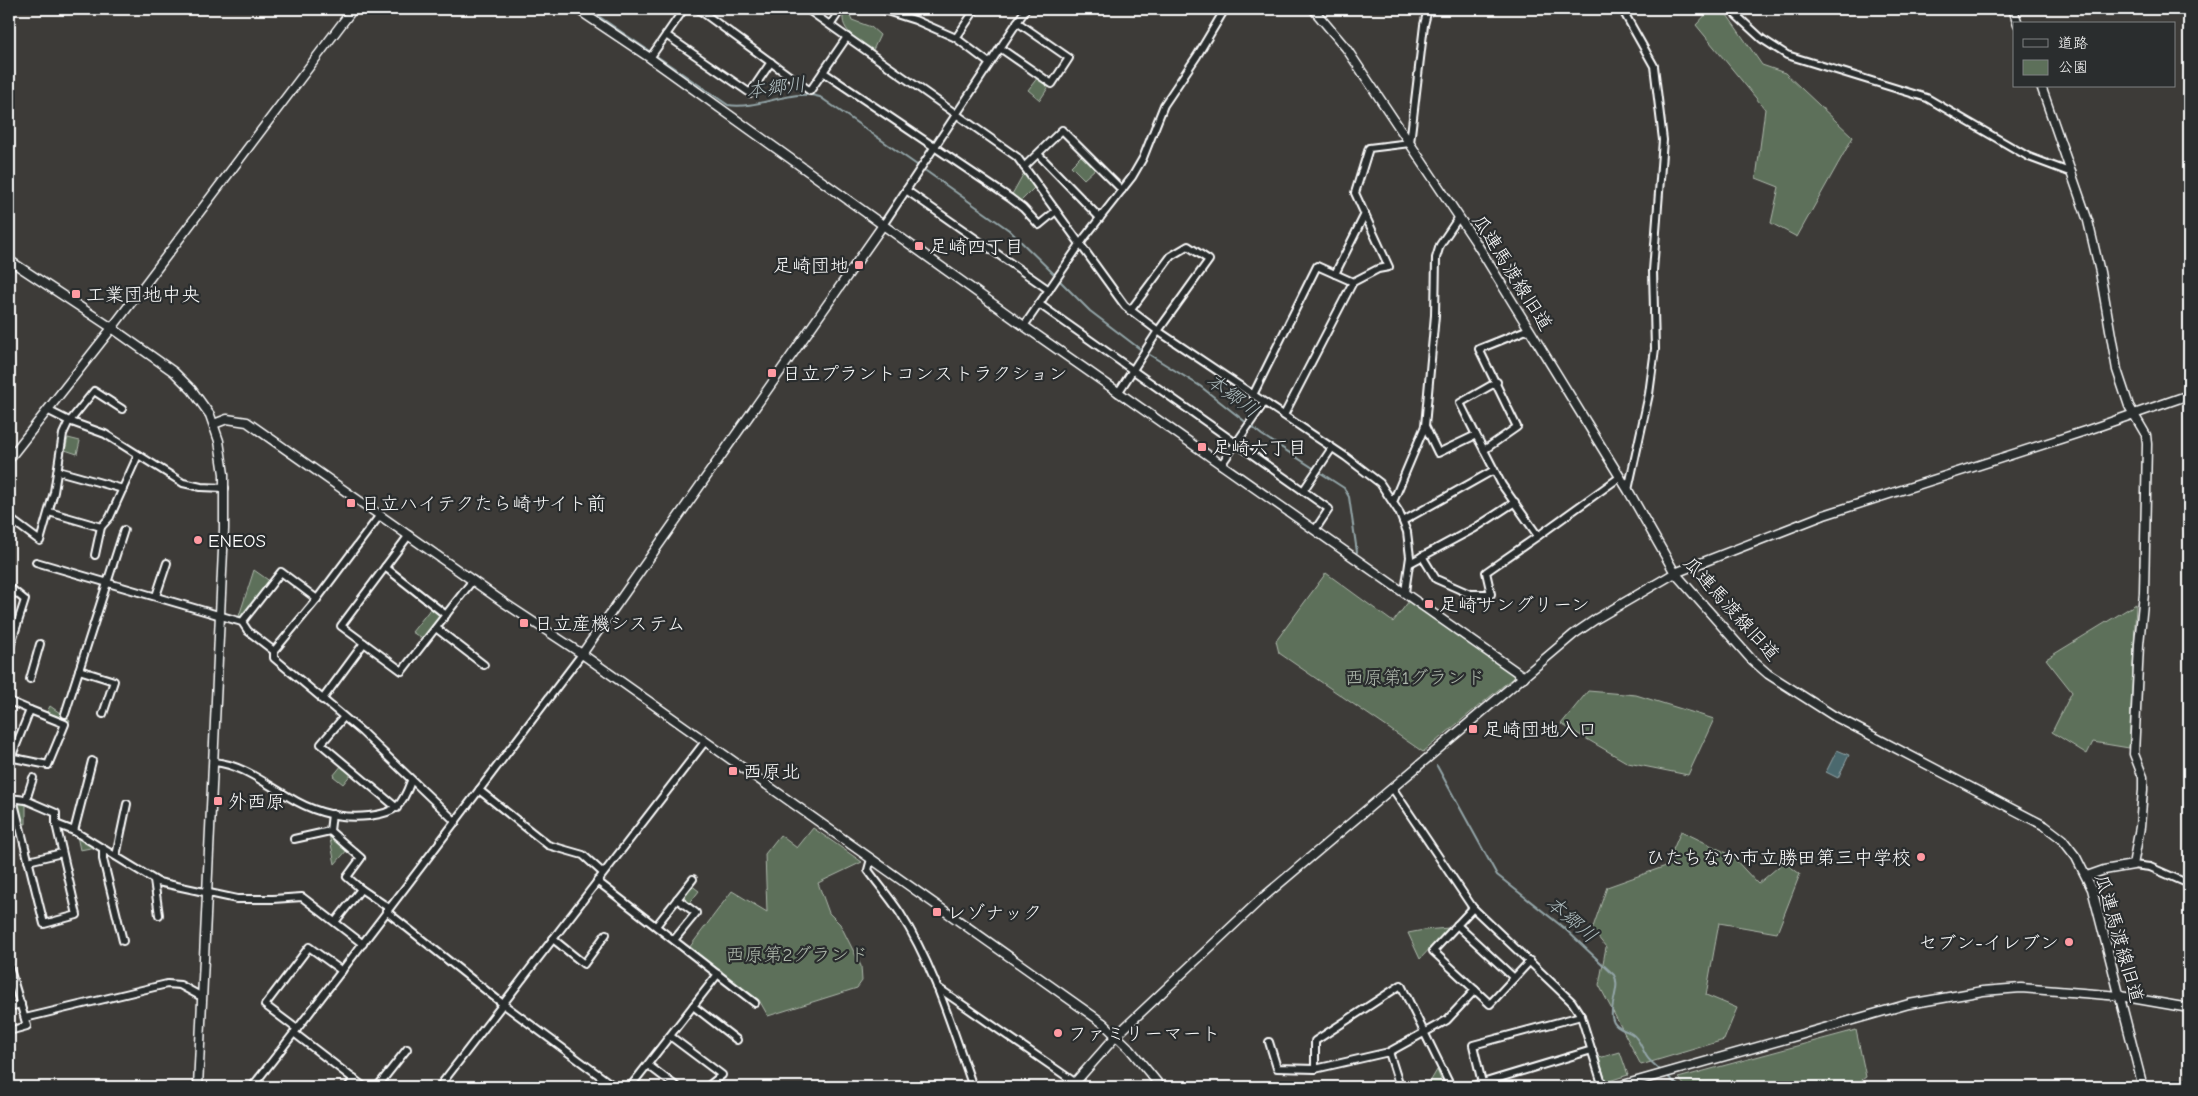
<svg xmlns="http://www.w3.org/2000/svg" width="2198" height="1096" font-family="'Comic Neue','Klee One',sans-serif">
  <rect width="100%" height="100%" fill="#3d3b38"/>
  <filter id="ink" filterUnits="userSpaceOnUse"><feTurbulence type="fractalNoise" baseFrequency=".02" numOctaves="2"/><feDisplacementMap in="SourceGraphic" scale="10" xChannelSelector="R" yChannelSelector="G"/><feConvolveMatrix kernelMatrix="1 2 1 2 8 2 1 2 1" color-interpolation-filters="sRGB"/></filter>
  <g filter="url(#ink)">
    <!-- green -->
    <g fill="#5d705a" stroke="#aeb8ac">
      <path d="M845,9H852L850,15L852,20L871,27L880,35L873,50C858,40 836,29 845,9Z"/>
      <polygon points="1711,9 1723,9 1762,65 1785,73 1853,137 1797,237 1771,223 1779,187 1756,178 1765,109 1696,25"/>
      <polygon points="1038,77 1050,85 1040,100 1028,90"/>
      <polygon points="1083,154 1096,168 1084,179 1071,166"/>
      <polygon points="1025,171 1036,186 1019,203 1010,198"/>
      <polygon points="68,438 80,441 77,454 65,450"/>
      <polygon points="254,570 271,582 243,618 239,616"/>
      <polygon points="1326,573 1393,622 1409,601 1515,676 1423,752 1279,653 1276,641"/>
      <polygon points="2136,604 2129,748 2093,742 2087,754 2052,732 2072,692 2046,659"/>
      <polygon points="431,608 443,617 424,640 412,632"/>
      <polygon points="1588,691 1636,695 1714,719 1688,775 1628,763 1561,724"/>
      <polygon points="50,706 70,720 69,722 47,712"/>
      <polygon points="342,765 352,773 343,784 333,776"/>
      <polygon points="17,801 26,803 26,824 22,823"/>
      <polygon points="813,828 862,862 818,883 829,913 840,924 861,966 862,981 857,988 768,1016 759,1000 689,948 732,891 767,912 765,854 780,835 797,848"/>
      <polygon points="1681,831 1731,855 1758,884 1784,862 1800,874 1777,933 1719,923 1706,995 1737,1008 1724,1040 1641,1065 1599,985 1606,947 1592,930 1607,887 1666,866"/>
      <polygon points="329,834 348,849 335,864"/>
      <polygon points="77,836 96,847 80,850"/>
      <polygon points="691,885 699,891 689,904 681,898"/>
      <polygon points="1449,928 1420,959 1408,933 1424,930"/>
      <polygon points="1856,1030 1866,1077 1852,1087 1686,1087 1678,1078"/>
      <polygon points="1620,1052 1628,1075 1606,1082 1599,1058"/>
      <polygon points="1437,1070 1444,1087 1427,1087"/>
    </g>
    <!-- water -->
    <polygon fill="#4b696e" stroke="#93a5a8" points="1837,750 1849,755 1838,778 1826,772"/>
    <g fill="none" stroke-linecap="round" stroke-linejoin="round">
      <!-- stream -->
      <g stroke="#93a5a8" stroke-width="2">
        <path d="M588,9L728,105C759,110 790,88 820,97L917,165"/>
        <polyline points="926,171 1009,230 1056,276"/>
        <polyline points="1059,280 1090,311 1140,349"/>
        <polyline points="1150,355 1200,386 1262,435 1344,488 1349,497 1357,552"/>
        <path d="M1437,766L1497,875L1564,928L1614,975C1621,986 1610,1004 1612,1017C1614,1029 1624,1029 1632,1034C1640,1039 1642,1050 1647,1057C1650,1062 1657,1066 1661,1071"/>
        <polyline points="1667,1076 1680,1087"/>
      </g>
      <defs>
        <g id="minor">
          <polyline points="698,9 810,91 847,37"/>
          <polyline points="807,9 1017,157 1125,306 1158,331 1346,457 1380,483 1399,512 1407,532 1410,557 1405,592"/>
          <polyline points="880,9 915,20 956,38 989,63"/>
          <polyline points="1622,9 1654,66 1663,140 1653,271 1655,349 1649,394 1628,490"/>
          <polyline points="1734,9 1736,15 1762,39 1787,55 1927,98 2029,157 2072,173"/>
          <polyline points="831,24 841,9"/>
          <polyline points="666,35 750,93 771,62"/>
          <polyline points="956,38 975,10"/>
          <polyline points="1000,48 1052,84 1069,58 1017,22"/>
          <polyline points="650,58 684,9"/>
          <polyline points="823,72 1010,198 1023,208 1039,225 1056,211"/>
          <polyline points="1038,154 1100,218"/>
          <polyline points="1024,167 1062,130 1122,190"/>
          <polyline points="906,190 1049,290"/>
          <polyline points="883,225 1026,9"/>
          <polyline points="1335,274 1365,214"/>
          <polyline points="1039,304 1329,509 1315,530"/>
          <polyline points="1024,326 1085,237 1132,177 1143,158 1164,105 1197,56 1225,9"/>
          <polyline points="1529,329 1479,349 1517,427 1484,450 1502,485 1538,536 1620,477"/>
          <polyline points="1118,393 1158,331 1209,260 1188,246 1171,256 1130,311"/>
          <polyline points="1253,395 1317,266 1353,282"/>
          <polyline points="47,410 69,421 105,434 183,483 201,487 225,488"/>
          <polyline points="1284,415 1353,282 1378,269 1389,267 1355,193 1369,148 1410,143 1424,25 1428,9"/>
          <polyline points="70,421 94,391 122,409"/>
          <polyline points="1425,426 1438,453 1476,435 1460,403 1497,382"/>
          <polyline points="1476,435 1484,450"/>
          <polyline points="1221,465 1264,403"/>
          <polyline points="58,471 123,489"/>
          <polyline points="1303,491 1332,448"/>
          <polyline points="1393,502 1425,426 1435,315 1436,258 1440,245 1459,217"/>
          <polyline points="49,512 101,527 110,517 138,455"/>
          <polyline points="9,518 40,541 54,492 63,434 69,421"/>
          <polyline points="1403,521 1494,470"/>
          <polyline points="409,535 341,626 402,671 473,580"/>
          <polyline points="95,555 101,527"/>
          <polyline points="1422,556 1436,579 1470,594 1491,594 1486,572 1538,536"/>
          <polyline points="36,562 242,622 248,631 274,651 274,658 362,732 456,822"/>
          <polyline points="1410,563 1475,528 1515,502"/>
          <polyline points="385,567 446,615"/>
          <polyline points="9,587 25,600 9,650"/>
          <polyline points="156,596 167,563"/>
          <polyline points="242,622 281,572 317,599 380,515"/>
          <polyline points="436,628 484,665"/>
          <polyline points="274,651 317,599"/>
          <polyline points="79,670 114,681 103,714"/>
          <polyline points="30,679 40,644"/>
          <polyline points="322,700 364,643"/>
          <polyline points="9,701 30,710"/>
          <polyline points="65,714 124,530"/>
          <polyline points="343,718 321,744 397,808"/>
          <polyline points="9,757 48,765 65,724 30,710 11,758"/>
          <path d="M214,762C243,765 264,783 289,797C313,812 341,819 369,816C396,813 402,806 411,781"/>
          <polyline points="1393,789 1473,908 1572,1002 1581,1016 1603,1087"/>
          <polyline points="479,790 548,845 583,855 603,873"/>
          <polyline points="9,798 26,800 56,813 56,824 74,831 158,882 237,899 273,899 302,897 363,944"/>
          <polyline points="13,799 44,924 77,915 56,824"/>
          <polyline points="26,800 33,778"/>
          <polyline points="332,814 330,831 361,858 347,877 361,889 335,922"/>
          <polyline points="74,831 92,761"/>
          <polyline points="294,839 330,831"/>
          <polyline points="103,848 103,859 123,941"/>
          <polyline points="116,856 127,804"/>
          <path d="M871,859L868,870C878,884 890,898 900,913C934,966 952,1028 973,1087"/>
          <polyline points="28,861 62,853"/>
          <polyline points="2133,865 2150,867 2189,884"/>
          <polyline points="154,880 159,915"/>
          <polyline points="597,881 755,1003"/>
          <polyline points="361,889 389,908"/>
          <polyline points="1473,908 1433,951 1490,1004 1530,961"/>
          <polyline points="386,911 503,1004 615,1087"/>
          <polyline points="1457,925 1514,978"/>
          <polyline points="656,926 693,879"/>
          <polyline points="553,939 584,964 606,934"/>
          <polyline points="674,940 696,913 677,899"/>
          <polyline points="9,966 27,1026 9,1031"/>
          <polyline points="937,987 1076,1083"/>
          <polyline points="693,1006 737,1040"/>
          <polyline points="9,1007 21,1004"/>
          <polyline points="25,1018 167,984 180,985 202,997"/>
          <polyline points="297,1029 265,1005 309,947 342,971"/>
          <polyline points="294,1033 364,1087"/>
          <polyline points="670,1036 722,1075 707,1087"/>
          <polyline points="1269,1042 1277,1068 1315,1069 1389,1052 1447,1020 1475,990"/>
          <polyline points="1389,1052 1400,1087"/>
          <polyline points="648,1065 677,1087"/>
          <polyline points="1315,1069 1315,1041 1401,985 1451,1087"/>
          <polyline points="1482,1083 1473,1045 1581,1016"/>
          <path d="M252,1087C364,944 472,799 582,654"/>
          <polyline points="348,1087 354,1079"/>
          <polyline points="377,1087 407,1049"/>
          <polyline points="439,1087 704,743"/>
          <polyline points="630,1087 718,974"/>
          <polyline points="1469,1087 1592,1050"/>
        </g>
        <g id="tertiary">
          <polyline points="577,9 650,58 1024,326 1524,677"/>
          <polyline points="1313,9 1346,48 1475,241 1628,490 1675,573 1751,659 1768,674 1834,716 2045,826 2062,839 2076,857 2092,889 2143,1087"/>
          <polyline points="2013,9 2018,24"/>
          <polyline points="2041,86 2088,221 2100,272 2117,370 2129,406 2146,435 2147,444 2144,593 2139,644 2134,754 2143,777 2143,790 2140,827 2133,865 2104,870 2087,876"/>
          <polyline points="9,260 112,328 174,372 192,390 210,415 219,441 224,474 224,529 198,1087"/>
          <polyline points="214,424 227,419 247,422 506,604 582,654 1103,1023 1129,1048 1161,1087"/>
          <polyline points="9,459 112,328 353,9"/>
          <polyline points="582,654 883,225"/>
          <polyline points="1071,1087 1117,1035 1260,900 1574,634 1596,619 1675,573 1824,515 2085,431 2189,395"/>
          <polyline points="1616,1087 1909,1004 1983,991 2021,988 2120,996 2189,1008"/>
        </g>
      </defs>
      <!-- minor casing -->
      <use href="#minor" stroke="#fff" stroke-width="10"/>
      <!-- tertiary casing -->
      <use href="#tertiary" stroke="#fff" stroke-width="11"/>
      <!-- minor -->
      <use href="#minor" stroke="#2a2d2e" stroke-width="6"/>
      <!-- tertiary -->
      <use href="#tertiary" stroke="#2a2d2e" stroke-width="8"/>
    </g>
  </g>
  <!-- markers -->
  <g fill="#ff9aa2" stroke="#2a2d2e" stroke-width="2">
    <rect x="914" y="241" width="10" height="10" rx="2.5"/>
    <rect x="854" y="260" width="10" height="10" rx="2.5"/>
    <rect x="71" y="289" width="10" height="10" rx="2.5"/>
    <rect x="767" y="368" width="10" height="10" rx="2.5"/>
    <rect x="1197" y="442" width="10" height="10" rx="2.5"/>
    <rect x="346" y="498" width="10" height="10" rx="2.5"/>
    <circle cx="198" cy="540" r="5"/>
    <rect x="1424" y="599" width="10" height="10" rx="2.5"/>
    <rect x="519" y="618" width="10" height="10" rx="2.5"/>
    <rect x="1468" y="724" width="10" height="10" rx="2.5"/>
    <rect x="728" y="766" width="10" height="10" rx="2.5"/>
    <rect x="213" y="796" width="10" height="10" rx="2.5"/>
    <circle cx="1921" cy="857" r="5"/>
    <rect x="932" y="907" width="10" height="10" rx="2.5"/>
    <circle cx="2069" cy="942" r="5"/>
    <circle cx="1058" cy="1033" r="5"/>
  </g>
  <g text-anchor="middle" stroke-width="4.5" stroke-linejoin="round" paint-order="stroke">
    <!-- poi labels -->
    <g font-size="19" fill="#fff" stroke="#2a2d2e" text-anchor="start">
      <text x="929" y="253">足崎四丁目</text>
      <text x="849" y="272" text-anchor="end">足崎団地</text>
      <text x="86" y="301">工業団地中央</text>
      <text x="782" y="380">日立プラントコンストラクション</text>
      <text x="1212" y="454">足崎六丁目</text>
      <text x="361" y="510">日立ハイテクたら崎サイト前</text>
      <text x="208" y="547">ENEOS</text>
      <text x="1439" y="611">足崎サングリーン</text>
      <text x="534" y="630">日立産機システム</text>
      <text x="1483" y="736">足崎団地入口</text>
      <text x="743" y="778">西原北</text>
      <text x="228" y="808">外西原</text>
      <text x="1911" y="864" text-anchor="end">ひたちなか市立勝田第三中学校</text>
      <text x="947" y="919">レゾナック</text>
      <text x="2059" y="949" text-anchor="end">セブン-イレブン</text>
      <text x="1068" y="1040">ファミリーマート</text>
    </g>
    <!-- street labels -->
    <g font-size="19" fill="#fff" stroke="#2a2d2e">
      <text transform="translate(1513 272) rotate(58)" y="7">瓜連馬渡線旧道</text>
      <text transform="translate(1732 608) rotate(48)" y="7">瓜連馬渡線旧道</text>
      <text transform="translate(2120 938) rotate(74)" y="7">瓜連馬渡線旧道</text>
    </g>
    <!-- park labels -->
    <g font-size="19" fill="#aeb8ac" stroke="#2a2d2e">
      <text x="1415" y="684">西原第1グランド</text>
      <text x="797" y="961">西原第2グランド</text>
    </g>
    <!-- water labels -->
    <g font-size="20" font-style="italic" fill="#aebcbe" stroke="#2a2d2e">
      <text transform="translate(776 87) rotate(-7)" y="7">本郷川</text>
      <text transform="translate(1233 395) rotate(37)" y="7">本郷川</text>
      <text transform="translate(1572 919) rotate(41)" y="7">本郷川</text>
    </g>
  </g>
  <!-- margin -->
  <rect width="2198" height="1096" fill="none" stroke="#2a2d2e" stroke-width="30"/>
  <rect x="15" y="15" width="2168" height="1066" fill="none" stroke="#fff" stroke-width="2" filter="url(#ink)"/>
  <!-- legend -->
  <rect x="2013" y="22" width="162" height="65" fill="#2a2d2e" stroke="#7f8182"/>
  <rect x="2023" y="39" width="25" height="8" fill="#2a2d2e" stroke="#7f8182"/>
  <text x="2058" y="48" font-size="15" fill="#ffffff">道路</text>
  <rect x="2023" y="60" width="25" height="15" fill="#5d705a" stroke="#7f8182"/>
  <text x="2058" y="72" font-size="15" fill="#ffffff">公園</text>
</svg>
